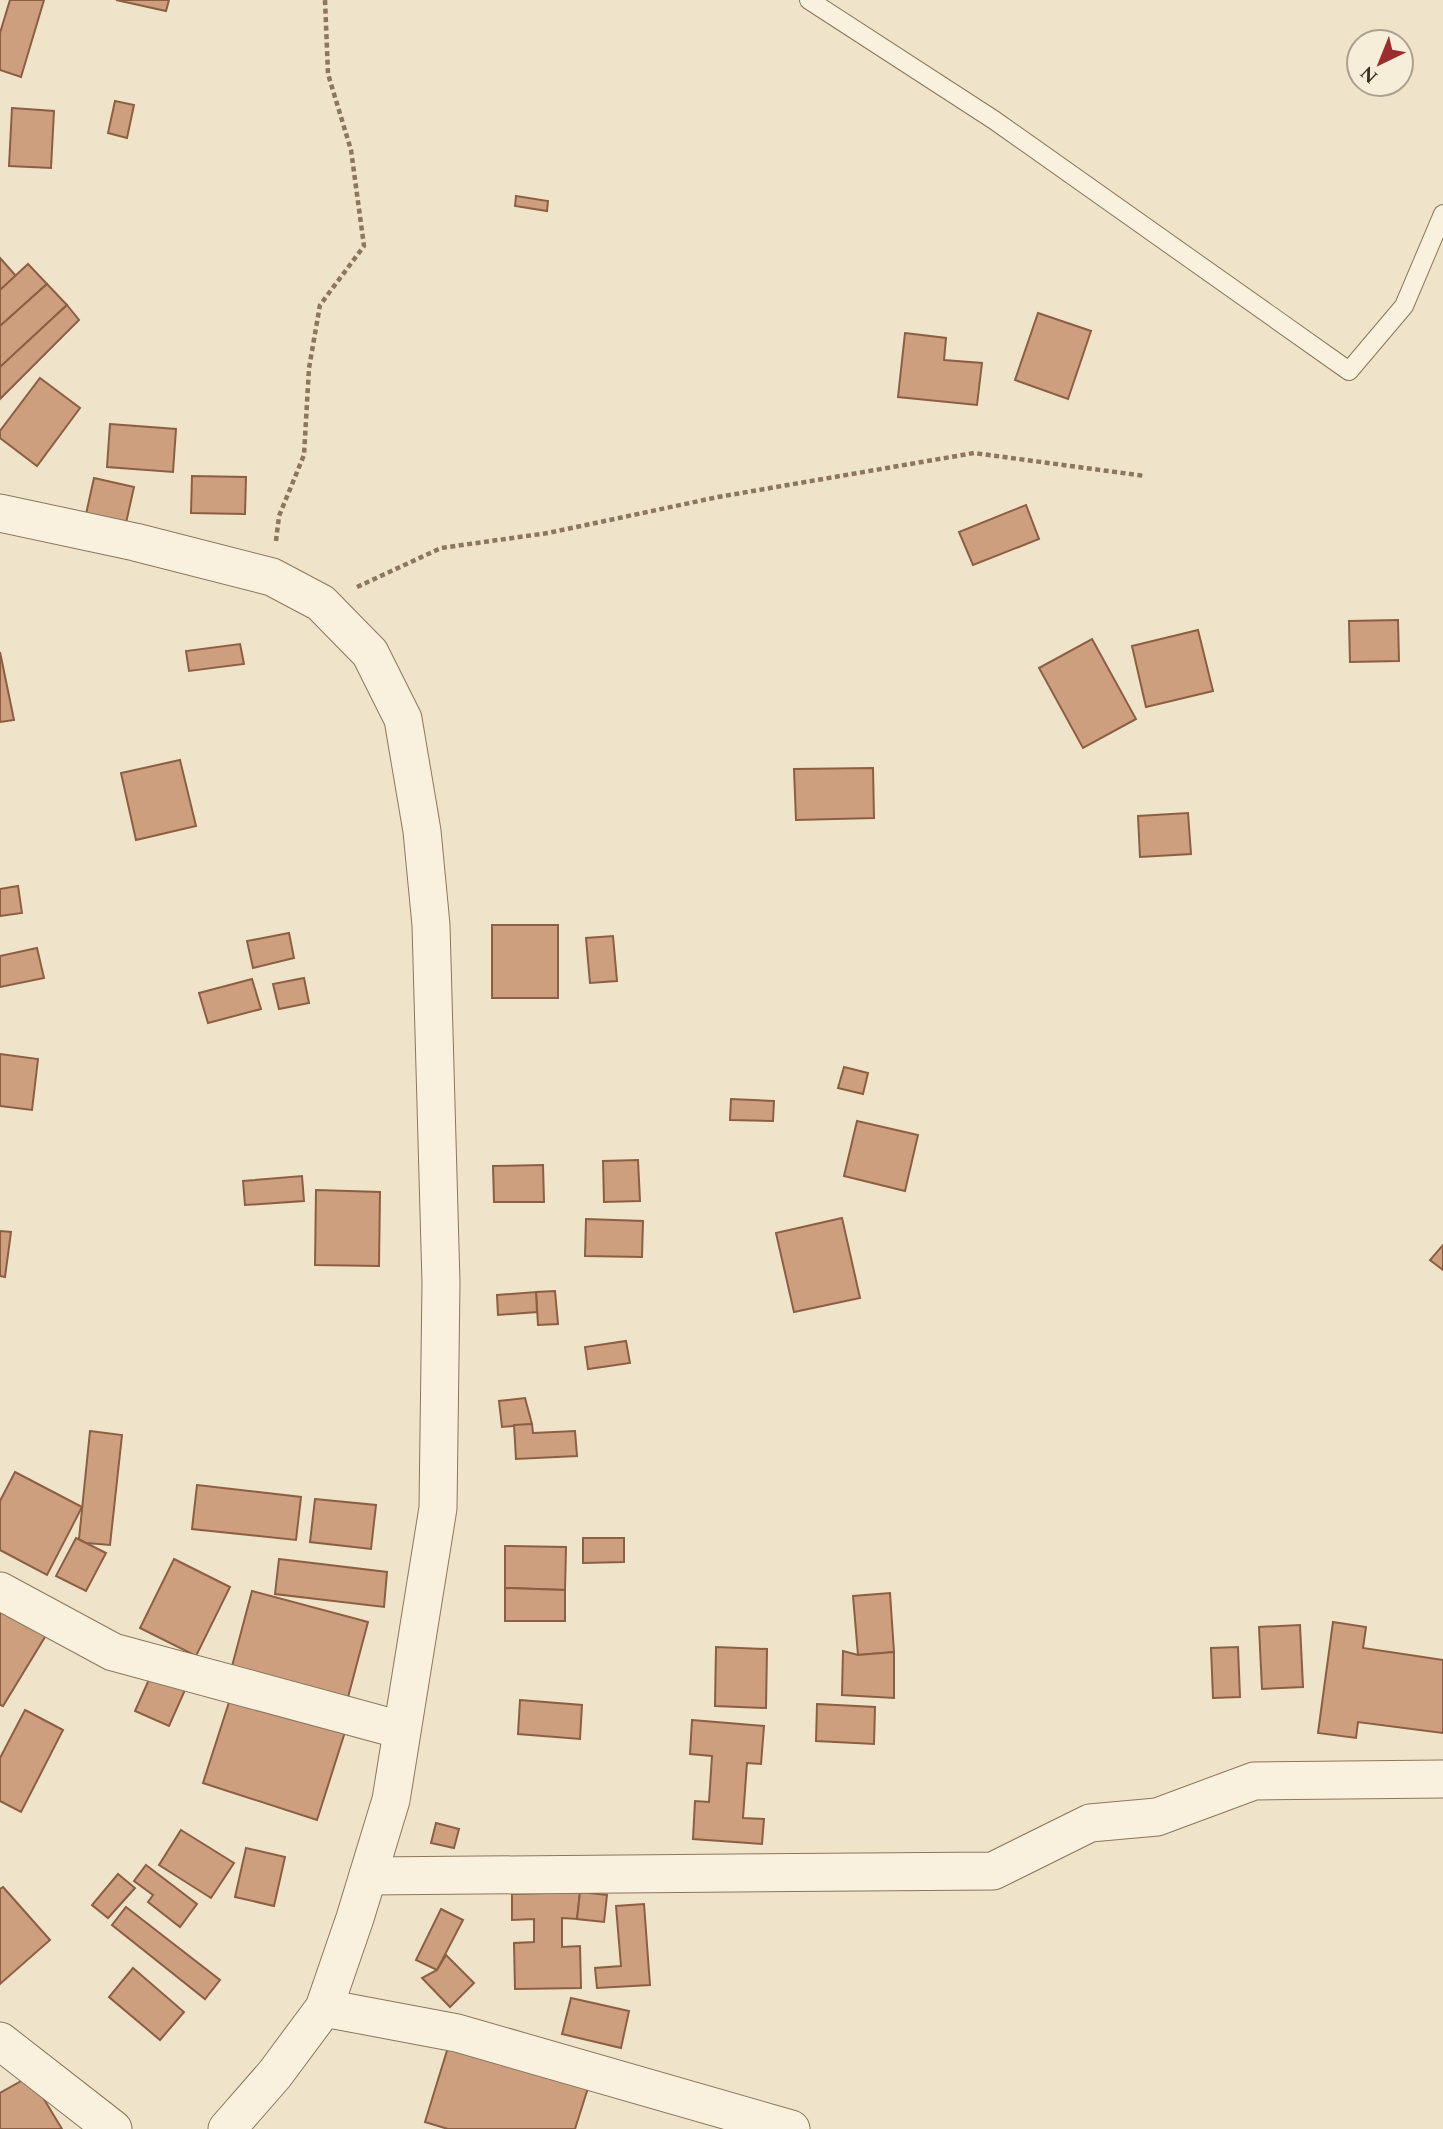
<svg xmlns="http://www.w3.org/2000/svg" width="1443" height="2129" font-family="Spectral,serif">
  <rect width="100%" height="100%" fill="#efe3c9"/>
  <!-- building -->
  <g fill="#ce9f7e" stroke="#8c5f42" stroke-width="2">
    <polygon points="10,0 44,0 21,77 0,70 0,33"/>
    <polygon points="116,0 169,0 166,11"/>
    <polygon points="115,101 134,105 127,138 108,133"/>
    <polygon points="12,108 54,111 51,168 9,166"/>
    <polygon points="516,196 548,201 547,211 515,206"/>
    <polygon points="0,258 16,276 0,290"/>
    <polygon points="28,264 47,284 0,326 0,290"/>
    <polygon points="47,284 67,305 0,367 0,326"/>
    <polygon points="67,305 79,320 0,399 0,367"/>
    <polygon points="1038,313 1091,331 1068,399 1015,380"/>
    <polygon points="905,333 946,338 944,360 982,363 977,405 898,397"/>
    <polygon points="40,378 80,408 37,466 0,438 0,431"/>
    <polygon points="110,424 176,429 173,472 107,467"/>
    <polygon points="192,476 246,477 245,514 191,513"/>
    <polygon points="94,478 134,487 126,523 86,514"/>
    <polygon points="1026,505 1039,539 973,565 959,532"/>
    <polygon points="1398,620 1399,661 1350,662 1349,621"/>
    <polygon points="1198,630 1213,691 1146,707 1132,646"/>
    <polygon points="1092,639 1136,719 1083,748 1039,668"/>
    <polygon points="240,644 244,664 189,671 186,651"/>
    <polygon points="0,652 14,720 0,722"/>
    <polygon points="180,760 196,826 136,840 121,773"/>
    <polygon points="873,768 874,818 796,820 794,769"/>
    <polygon points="1188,813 1191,854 1140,857 1138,816"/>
    <polygon points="18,886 22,913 0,916 0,889"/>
    <rect x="492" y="925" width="66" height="73"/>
    <polygon points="289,933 294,958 253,968 247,941"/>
    <polygon points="613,936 617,981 590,983 586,938"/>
    <polygon points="37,948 44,978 0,987 0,956"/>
    <polygon points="304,978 309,1003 279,1009 273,984"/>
    <polygon points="252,979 261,1009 208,1023 199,993"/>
    <polygon points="0,1054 38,1059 32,1110 0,1106"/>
    <polygon points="844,1067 868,1073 863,1094 838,1088"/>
    <polygon points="731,1099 774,1101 773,1121 730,1120"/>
    <polygon points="857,1121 918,1135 905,1191 844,1176"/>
    <polygon points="638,1160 640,1201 604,1202 603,1161"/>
    <polygon points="543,1165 544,1202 494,1202 493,1166"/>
    <polygon points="302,1176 304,1201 245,1205 243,1181"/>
    <polygon points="316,1190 380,1192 379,1266 315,1265"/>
    <polygon points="842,1218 860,1298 794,1312 776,1233"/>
    <polygon points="586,1219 643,1221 642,1257 585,1256"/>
    <polygon points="0,1231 11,1232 5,1277 0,1276"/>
    <polygon points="1443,1245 1443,1270 1430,1260"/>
    <polygon points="555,1291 558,1324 538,1325 536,1292"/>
    <polygon points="536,1292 537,1312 498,1315 497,1295"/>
    <polygon points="626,1341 630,1363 588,1369 585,1347"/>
    <polygon points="525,1398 532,1424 502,1427 499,1401"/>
    <polygon points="532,1424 533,1433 575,1431 577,1456 516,1459 514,1425"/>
    <polygon points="90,1431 122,1435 110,1545 86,1543 79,1539"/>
    <polygon points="15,1472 82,1507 47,1575 0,1550 0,1501"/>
    <polygon points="197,1485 301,1497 296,1540 192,1529"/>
    <polygon points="315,1499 376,1505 371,1549 310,1542"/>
    <polygon points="76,1538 106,1553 86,1591 56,1576"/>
    <polygon points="583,1538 624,1538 624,1562 583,1563"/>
    <polygon points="505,1546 566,1547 565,1590 505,1588"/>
    <polygon points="174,1559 230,1587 196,1656 140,1628"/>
    <polygon points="279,1559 387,1572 384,1607 275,1594"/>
    <polygon points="505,1588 565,1590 565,1621 505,1621"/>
    <polygon points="252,1591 368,1622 347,1701 231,1670"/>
    <polygon points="890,1593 894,1652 858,1655 853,1596"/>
    <polygon points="0,1603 48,1632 3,1706 0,1705"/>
    <polygon points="1333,1622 1366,1627 1363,1648 1443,1660 1443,1733 1358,1722 1356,1738 1318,1733"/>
    <polygon points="1300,1625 1303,1687 1262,1689 1259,1627"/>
    <polygon points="716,1647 767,1649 766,1708 715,1706"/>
    <polygon points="1238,1647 1240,1697 1213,1698 1211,1648"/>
    <polygon points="843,1651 858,1655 894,1652 894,1698 842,1695"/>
    <polygon points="155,1666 189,1681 169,1726 135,1711"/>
    <polygon points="231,1696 345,1732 317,1820 203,1783"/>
    <polygon points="520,1700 582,1705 580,1739 518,1734"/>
    <polygon points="817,1704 875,1707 874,1744 816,1741"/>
    <polygon points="25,1710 63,1730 21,1812 0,1801 0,1758"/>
    <polygon points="692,1720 764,1726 761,1764 747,1763 743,1818 764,1819 762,1844 693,1839 695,1801 709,1802 712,1756 690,1754"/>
    <polygon points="436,1823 459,1829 454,1848 431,1843"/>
    <polygon points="181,1830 234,1863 211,1898 159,1865"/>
    <polygon points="246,1848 285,1857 274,1906 235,1897"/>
    <polygon points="146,1865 197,1904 180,1927 148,1902 153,1895 134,1881"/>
    <polygon points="118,1874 135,1888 108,1918 92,1905"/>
    <polygon points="3,1887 50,1940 0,1984 0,1889"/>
    <polygon points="580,1892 577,1919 562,1918 562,1947 580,1946 581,1988 515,1989 514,1943 534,1942 534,1919 512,1920 512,1894"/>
    <polygon points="580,1892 607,1895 604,1922 577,1919"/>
    <polygon points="644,1904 650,1985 597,1988 595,1968 621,1966 616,1906"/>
    <polygon points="126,1907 220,1980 205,1999 112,1925"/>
    <polygon points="441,1909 463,1920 437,1970 416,1960"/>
    <polygon points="446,1955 474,1983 450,2007 422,1978 437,1970"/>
    <polygon points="133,1968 184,2012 160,2040 109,1997"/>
    <polygon points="571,1998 629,2011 621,2048 562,2034"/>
    <polygon points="449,2044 588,2088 575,2129 448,2129 425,2122"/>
    <polygon points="30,2076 62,2129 0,2129 0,2093"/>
  </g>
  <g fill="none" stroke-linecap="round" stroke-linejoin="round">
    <defs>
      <polyline id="lane" points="809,0 994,120 1349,371 1404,306 1443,214"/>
      <g id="street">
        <polyline points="0,513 135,542 272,577 321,603 370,653 403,719 422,831 431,925 441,1283 438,1508 391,1800 355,1918 324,2008 275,2074 227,2129"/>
        <polyline points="0,1591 113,1652 401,1730"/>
        <polyline points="368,1876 993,1871 1090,1823 1157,1817 1254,1781 1443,1779"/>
        <polyline points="324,2008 457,2033 791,2129"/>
        <polyline points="0,2041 113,2129"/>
      </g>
    </defs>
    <!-- lane casing -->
    <use href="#lane" stroke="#8c765d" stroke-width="20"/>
    <!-- street casing -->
    <use href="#street" stroke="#8c765d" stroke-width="39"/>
    <!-- path -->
    <g stroke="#8c765d" stroke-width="4.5" stroke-dasharray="5 3.5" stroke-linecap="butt">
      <polyline points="276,541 279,516 304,455 309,368 320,305 364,246 351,150 328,74 325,0"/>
      <polyline points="357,587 441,548 548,533 718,497 974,453 1145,476"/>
    </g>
    <!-- lane -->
    <use href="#lane" stroke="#f9f1dd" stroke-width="18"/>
    <!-- street -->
    <use href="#street" stroke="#f9f1dd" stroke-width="37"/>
  </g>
  <!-- north arrow -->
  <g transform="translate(1380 63) rotate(223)"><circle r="33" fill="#f6eed9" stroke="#aca18f" stroke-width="2"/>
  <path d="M0-5L12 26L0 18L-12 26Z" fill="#9c2c2e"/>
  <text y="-10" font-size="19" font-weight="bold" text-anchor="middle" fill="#3c2e21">N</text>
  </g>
</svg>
